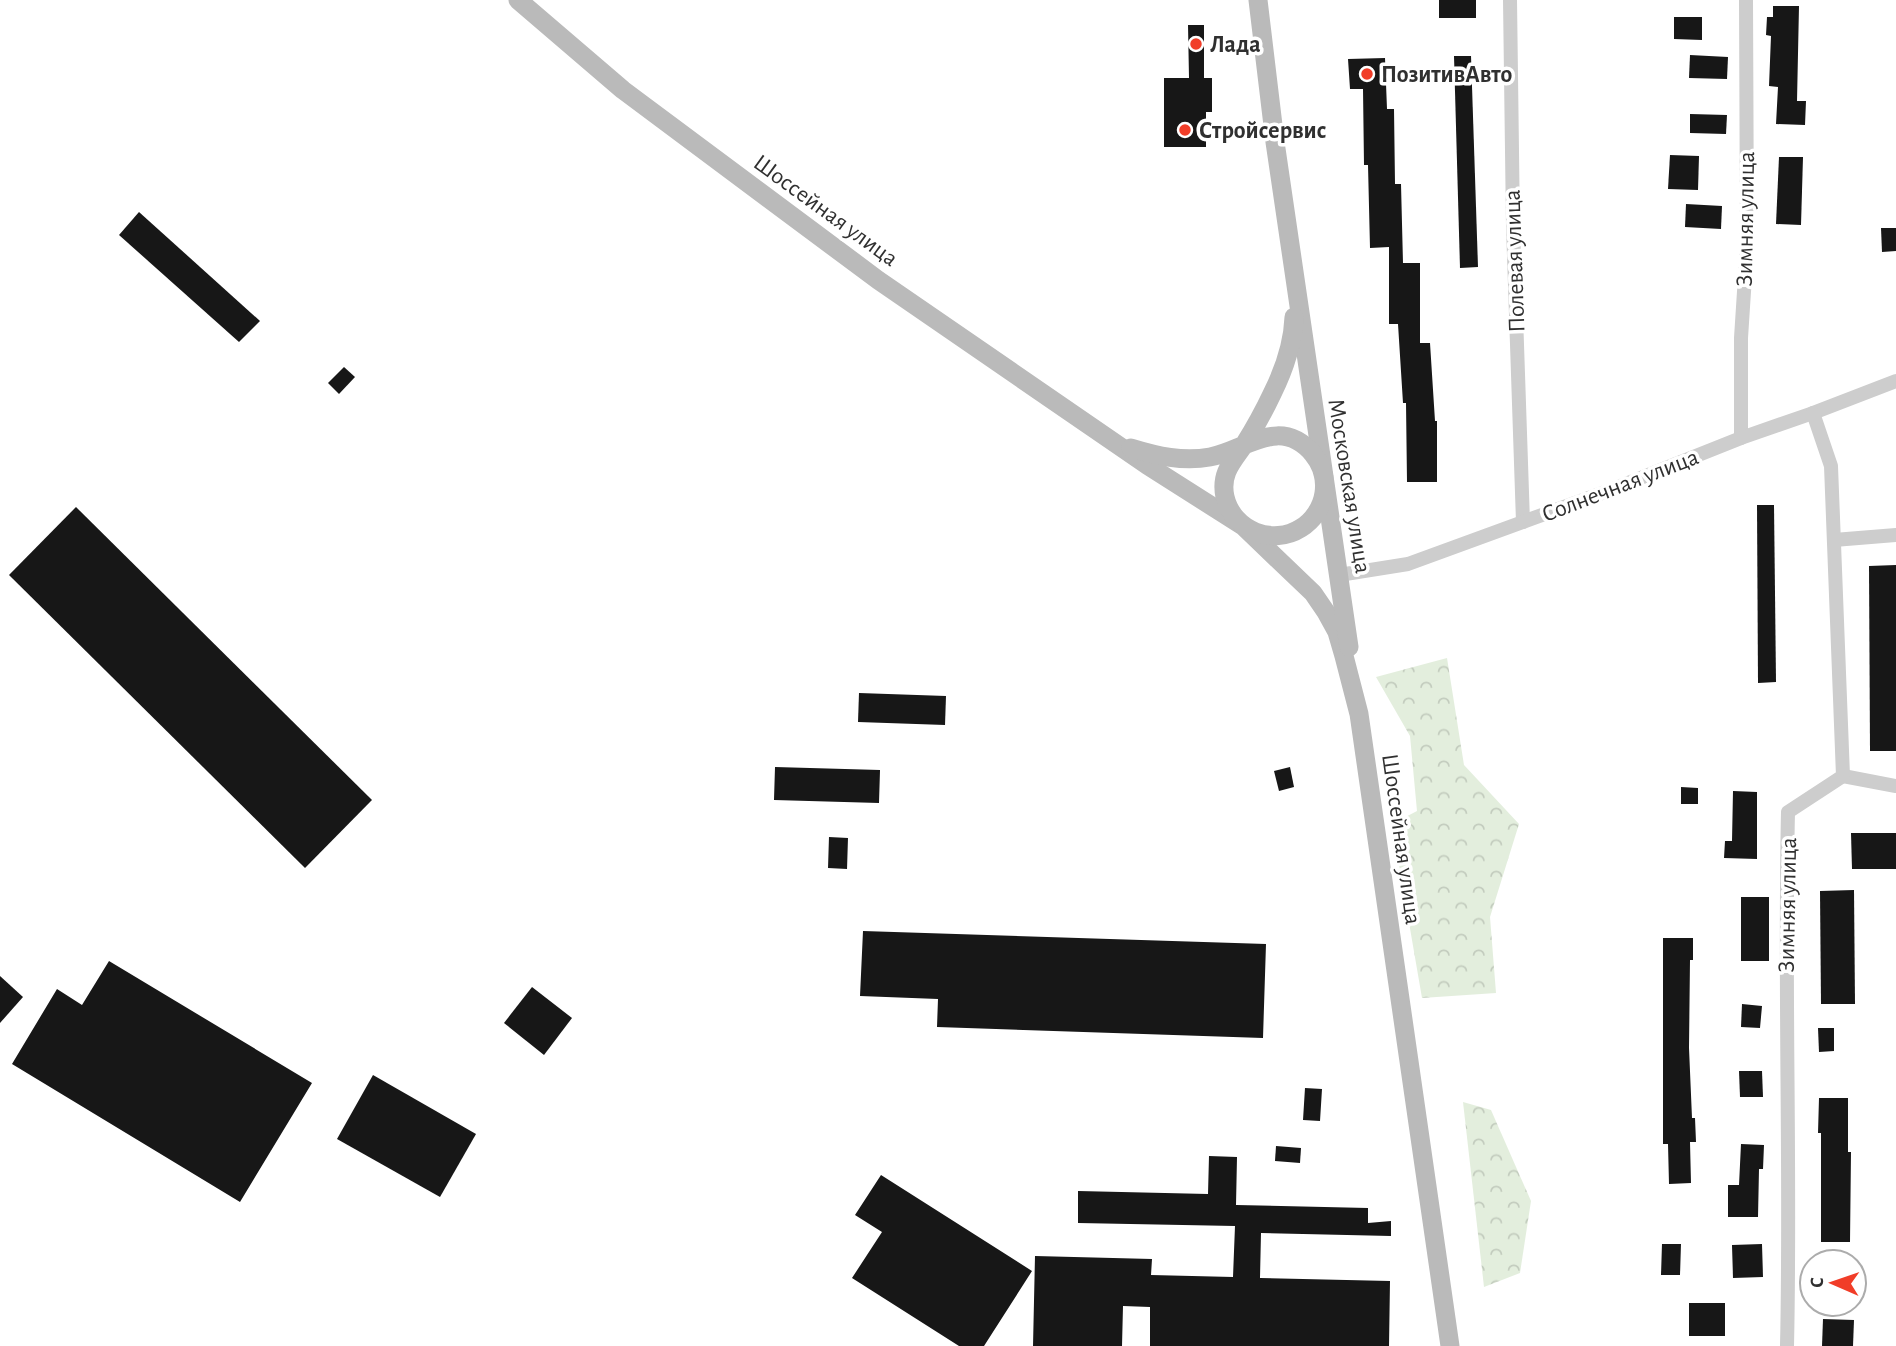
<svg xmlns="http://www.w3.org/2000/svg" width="1896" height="1346" font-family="'Alegreya Sans',sans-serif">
  <defs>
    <pattern id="forest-crowns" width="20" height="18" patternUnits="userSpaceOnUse" patternTransform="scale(1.75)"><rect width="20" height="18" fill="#e3eedd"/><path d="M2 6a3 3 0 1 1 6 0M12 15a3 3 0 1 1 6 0" fill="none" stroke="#c3ccbe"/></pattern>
  </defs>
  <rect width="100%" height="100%" fill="#fff"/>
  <!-- forest -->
  <g fill="url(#forest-crowns)">
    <polygon points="1447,658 1464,765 1519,824 1490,917 1496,993 1422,998 1392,824 1417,811 1410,736 1376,677"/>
    <polygon points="1463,1102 1491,1110 1531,1201 1520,1273 1484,1287"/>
  </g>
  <!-- building -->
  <g fill="#171717">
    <rect x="1439" y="0" width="37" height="18"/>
    <polygon points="1773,6 1799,6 1797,101 1806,101 1805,125 1776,124 1778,87 1769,86 1771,36 1766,35 1767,17 1773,17"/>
    <polygon points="1674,17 1702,17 1702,40 1674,39"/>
    <polygon points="1188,25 1204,25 1204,78 1212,78 1212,112 1206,112 1206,147 1164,147 1164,78 1189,78"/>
    <polygon points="1690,55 1728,57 1727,79 1689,78"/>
    <polygon points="1454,56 1471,56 1478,267 1460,268"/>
    <polygon points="1385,58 1387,109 1394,109 1395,184 1401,184 1403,263 1420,263 1420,343 1430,343 1435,421 1437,421 1437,482 1407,482 1406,403 1403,403 1398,324 1389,324 1389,247 1370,248 1368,165 1364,165 1363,89 1350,89 1348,59"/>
    <polygon points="1690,114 1727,115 1726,134 1690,133"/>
    <polygon points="1670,155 1699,156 1698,190 1668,189"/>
    <polygon points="1779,157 1803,157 1801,225 1776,224"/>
    <polygon points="1686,204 1722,206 1721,229 1685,227"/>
    <polygon points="139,212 260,321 239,342 119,235"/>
    <polygon points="1881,228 1896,228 1896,251 1882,252"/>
    <polygon points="344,367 355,377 339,394 328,383"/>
    <polygon points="1757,505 1774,505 1776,682 1758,683"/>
    <polygon points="76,507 372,800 305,868 9,575"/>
    <polygon points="1896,565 1896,751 1870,751 1869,566"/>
    <polygon points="859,693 946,696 945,725 858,722"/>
    <polygon points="775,767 880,770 879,803 774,800"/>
    <polygon points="1290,767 1294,787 1279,791 1274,771"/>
    <polygon points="1681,787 1698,788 1698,804 1681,804"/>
    <polygon points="1733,791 1757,792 1757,859 1724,858 1725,841 1732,841"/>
    <polygon points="1851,833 1896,833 1896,869 1852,869"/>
    <polygon points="829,837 848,838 847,869 828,868"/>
    <polygon points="1854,890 1855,1004 1821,1004 1820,891"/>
    <rect x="1741" y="897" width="28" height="64"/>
    <polygon points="863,931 1266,944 1263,1038 937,1027 938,999 860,996"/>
    <polygon points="1663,938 1693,938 1693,960 1690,960 1689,1048 1692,1118 1695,1118 1696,1142 1690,1142 1691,1183 1669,1184 1668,1144 1663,1144"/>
    <polygon points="109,961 312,1083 240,1202 12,1064 57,989 82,1005"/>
    <polygon points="0,976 23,997 0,1023"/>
    <polygon points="532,987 572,1018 544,1055 504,1023"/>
    <polygon points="1742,1004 1762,1006 1760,1028 1741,1027"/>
    <polygon points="1818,1028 1834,1028 1834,1051 1819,1052"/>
    <polygon points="1739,1071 1762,1071 1763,1097 1740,1097"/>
    <polygon points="373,1075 476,1134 440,1197 337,1139"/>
    <polygon points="1305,1088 1322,1089 1320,1121 1303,1120"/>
    <polygon points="1819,1098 1848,1098 1848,1152 1851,1152 1850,1242 1821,1242 1821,1133 1818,1133"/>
    <polygon points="1741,1144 1764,1145 1763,1169 1759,1169 1758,1217 1728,1217 1728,1185 1739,1185"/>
    <polygon points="1276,1146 1301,1148 1300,1163 1275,1161"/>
    <polygon points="1209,1156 1237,1157 1236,1205 1368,1208 1368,1223 1391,1221 1391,1236 1261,1233 1260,1278 1390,1281 1389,1346 1150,1346 1150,1307 1123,1306 1122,1346 1033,1346 1035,1256 1152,1259 1151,1275 1233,1277 1235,1226 1078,1223 1078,1191 1208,1194"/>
    <polygon points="881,1175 1032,1271 984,1346 959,1346 852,1278 882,1232 855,1215"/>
    <polygon points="1662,1244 1681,1244 1680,1275 1661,1275"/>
    <polygon points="1762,1244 1763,1277 1733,1278 1732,1245"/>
    <rect x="1689" y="1303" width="36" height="33"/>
    <polygon points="1823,1319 1854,1320 1853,1346 1822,1346"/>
  </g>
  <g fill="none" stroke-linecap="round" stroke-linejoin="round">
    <!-- street -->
    <g stroke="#cdcdcd" stroke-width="14">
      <polyline points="1510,0 1513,226 1523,522"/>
      <polyline points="1741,438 1741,338 1747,245 1746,0"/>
      <polyline points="1834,540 1896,535"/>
      <polyline points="1339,575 1408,564 1613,489 1741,438 1813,413 1896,381"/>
      <polyline points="1843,776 1896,786"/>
      <path d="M1787,1346C1791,1168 1784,990 1788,812L1843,776L1831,466L1813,413"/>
    </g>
    <!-- secondary -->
    <g stroke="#bababa" stroke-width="19">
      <polyline points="518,0 623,90 878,280 1147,465 1243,526 1313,593 1326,612 1337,632 1344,656 1359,714 1450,1346"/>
      <polyline points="1258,0 1275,142 1349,647"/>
      <path d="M1131,448C1157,456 1183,462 1210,457C1246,450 1280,415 1313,454C1322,465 1326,479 1324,493C1322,507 1313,521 1301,528C1273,546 1233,531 1225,497C1220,474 1232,462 1244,445C1254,429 1264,411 1272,394C1284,370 1293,343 1294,317"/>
    </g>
  </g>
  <!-- markers -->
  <g fill="#f13d28" stroke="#fff" stroke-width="2.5">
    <circle cx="1196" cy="44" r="7"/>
    <circle cx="1367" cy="74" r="7"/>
    <circle cx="1185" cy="130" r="7"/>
  </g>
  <g text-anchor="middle" stroke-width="7" stroke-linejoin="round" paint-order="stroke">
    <!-- poi labels -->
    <g font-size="24" font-weight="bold" fill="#303030" stroke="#fff" text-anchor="start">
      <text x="1210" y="52">Лада</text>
      <text x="1381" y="82">ПозитивАвто</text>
      <text x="1199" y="138">Стройсервис</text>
    </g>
    <!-- street labels -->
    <g font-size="24" fill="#303030" stroke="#fff">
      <text transform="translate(826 210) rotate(36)" y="8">Шоссейная улица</text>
      <text transform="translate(1745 219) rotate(-89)" y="8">Зимняя улица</text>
      <text transform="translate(1514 261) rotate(-92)" y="8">Полевая улица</text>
      <text transform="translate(1620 485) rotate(-21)" y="8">Солнечная улица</text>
      <text transform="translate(1350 486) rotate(81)" y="8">Московская улица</text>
      <text transform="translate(1402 839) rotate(82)" y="8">Шоссейная улица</text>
      <text transform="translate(1787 905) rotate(-89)" y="8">Зимняя улица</text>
    </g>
  </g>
  <!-- north arrow -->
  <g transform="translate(1833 1283) rotate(272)"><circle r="33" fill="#ffffff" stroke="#acacac" stroke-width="2"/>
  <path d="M0-5L12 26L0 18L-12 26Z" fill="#f13d28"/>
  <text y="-10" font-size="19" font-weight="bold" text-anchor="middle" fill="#303030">С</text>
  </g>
</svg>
